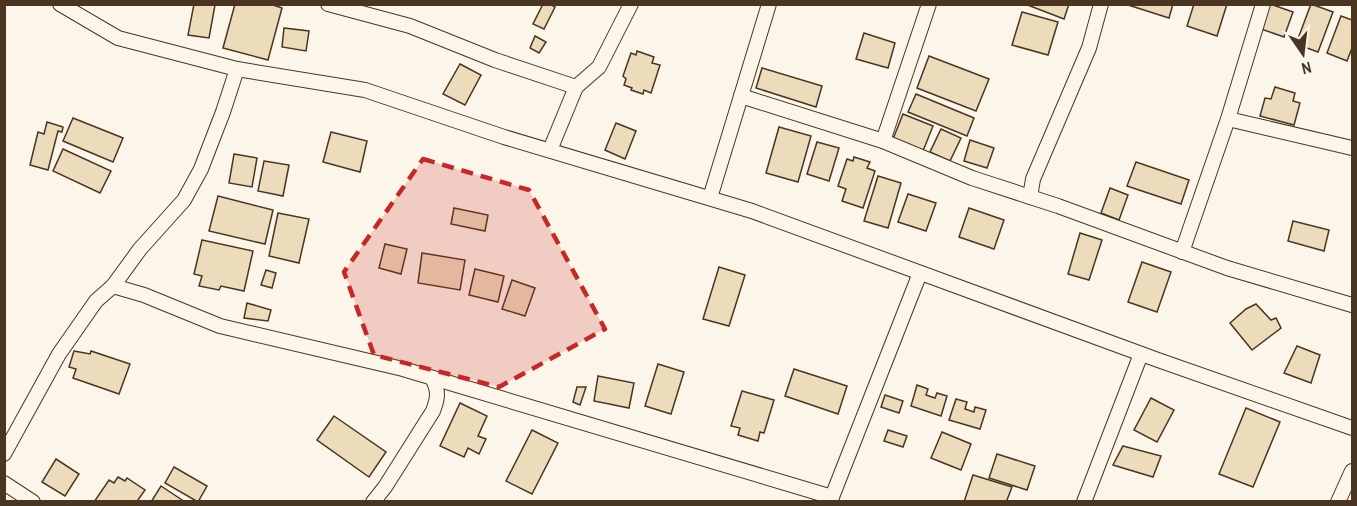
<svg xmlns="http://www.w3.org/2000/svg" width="1357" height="506" font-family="'Archivo Narrow',sans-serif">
  <rect width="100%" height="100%" fill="#fbf6e9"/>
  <!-- building -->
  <g fill="#ecdcbc" stroke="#4a3520" stroke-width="1.5">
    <polygon points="194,4 215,5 209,38 188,35"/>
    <polygon points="235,4 270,4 282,8 268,60 223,48"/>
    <polygon points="543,4 550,4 555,7 544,29 533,24"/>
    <polygon points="1025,4 1069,4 1064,19"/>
    <polygon points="1125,4 1173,4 1169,18"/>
    <polygon points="1194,4 1227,4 1217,36 1187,26"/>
    <polygon points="1270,4 1293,12 1284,37 1261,29"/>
    <polygon points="1311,4 1333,12 1318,52 1296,44"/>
    <polygon points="1022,12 1058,22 1048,55 1012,45"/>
    <polygon points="1341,16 1352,20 1352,48 1347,61 1327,53"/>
    <polygon points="284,28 309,31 306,51 282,47"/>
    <polygon points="864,33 895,43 888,68 856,59"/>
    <polygon points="535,36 546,42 539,53 530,48"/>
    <polygon points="637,51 654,57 652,63 660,65 651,93 644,90 643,94 631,90 632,88 624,85 626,79 623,76 631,53 636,55"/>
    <polygon points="929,56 989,79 976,111 917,88"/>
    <polygon points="460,64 481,75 465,105 443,94"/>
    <polygon points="762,68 822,86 816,107 756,88"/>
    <polygon points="1275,87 1295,93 1293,101 1300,103 1294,125 1260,116 1265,98 1271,99"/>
    <polygon points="916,94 974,118 967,136 908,112"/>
    <polygon points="903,114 933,126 923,151 893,139"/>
    <polygon points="73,118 123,138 113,162 63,141"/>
    <polygon points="47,122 63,127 62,132 58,131 48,170 30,165 38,132 44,134"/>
    <polygon points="616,123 636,131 625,159 605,150"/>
    <polygon points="779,127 811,136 798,182 766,173"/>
    <polygon points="941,129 961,138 950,161 930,152"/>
    <polygon points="331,132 367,141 360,172 323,162"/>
    <polygon points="970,140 994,148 987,168 964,161"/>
    <polygon points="817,142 839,148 829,181 807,174"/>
    <polygon points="63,149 111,171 100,193 53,171"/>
    <polygon points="234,154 257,158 252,187 229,183"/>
    <polygon points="854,157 870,162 867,168 875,171 863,208 842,201 846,189 838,186 847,159 853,161"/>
    <polygon points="264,161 289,165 283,196 258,191"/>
    <polygon points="1136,162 1189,180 1181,204 1127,186"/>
    <polygon points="878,176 901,183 888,228 864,221"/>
    <polygon points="1110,188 1128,195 1119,220 1101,213"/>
    <polygon points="908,194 936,203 926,231 898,222"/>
    <polygon points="218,196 273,210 265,244 209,231"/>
    <polygon points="454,208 488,215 485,231 451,224"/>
    <polygon points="969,208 1004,220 994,249 959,237"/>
    <polygon points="278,213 309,219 299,263 269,256"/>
    <polygon points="1293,221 1329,230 1324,251 1288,241"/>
    <polygon points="1080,233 1102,240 1089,280 1068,274"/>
    <polygon points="202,240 253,251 244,291 221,286 219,290 199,286 202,276 194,274"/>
    <polygon points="385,244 407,249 401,274 379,268"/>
    <polygon points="422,253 465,260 460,290 418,283"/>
    <polygon points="1142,262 1171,272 1157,312 1128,302"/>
    <polygon points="719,267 745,275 729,326 703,319"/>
    <polygon points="475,269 504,276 498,302 469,295"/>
    <polygon points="266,270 276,273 272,288 261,285"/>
    <polygon points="512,280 535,288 525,316 502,309"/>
    <polygon points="247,303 271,310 268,321 244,318"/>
    <polygon points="1256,304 1271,320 1276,318 1281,328 1252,350 1230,323 1246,309"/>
    <polygon points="1297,346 1320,355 1311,383 1284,373"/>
    <polygon points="74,351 90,354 91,351 130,364 119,394 73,378 76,369 69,367"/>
    <polygon points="658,364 684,372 671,414 645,406"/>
    <polygon points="794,369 847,386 838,414 785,396"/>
    <polygon points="598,376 634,383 629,408 594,401"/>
    <polygon points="917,385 928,389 926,395 935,398 937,393 947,396 941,416 911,406"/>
    <polygon points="577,387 586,387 580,405 573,402"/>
    <polygon points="742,391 774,400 764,433 760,432 758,441 738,435 740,428 731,426"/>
    <polygon points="885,395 903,401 899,413 881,407"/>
    <polygon points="1151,398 1174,410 1157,442 1134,430"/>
    <polygon points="956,399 967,402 965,409 974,412 975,407 986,410 980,429 949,420"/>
    <polygon points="460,403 487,416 478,436 486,439 479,454 468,448 464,457 440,446"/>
    <polygon points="1246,408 1280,422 1253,487 1219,474"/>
    <polygon points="334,416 386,452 369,477 317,440"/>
    <polygon points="532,430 558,443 532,494 506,481"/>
    <polygon points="888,430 907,436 903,447 884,441"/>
    <polygon points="942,432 971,444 961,470 931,458"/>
    <polygon points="1123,446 1161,456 1153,477 1113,465"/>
    <polygon points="997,454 1035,466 1027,490 989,478"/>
    <polygon points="56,459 79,474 65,496 42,482"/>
    <polygon points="174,467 207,486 198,502 165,483"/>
    <polygon points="973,475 1012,487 1007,500 1009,502 964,502"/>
    <polygon points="118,477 125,481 127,478 145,490 138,500 140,502 94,502 109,480 114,483"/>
    <polygon points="161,486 185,502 151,502"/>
  </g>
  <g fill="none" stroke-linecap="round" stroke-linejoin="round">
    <defs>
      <g id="minor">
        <polyline points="60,4 118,38 237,69 365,90 504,137 752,211 1158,360 1352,428"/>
        <polyline points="328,4 410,26 495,60 576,87 599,67 631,4"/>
        <polyline points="741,96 883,141 972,178 1058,206 1227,268 1352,305"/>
        <polyline points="1228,119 1352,148"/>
        <polyline points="883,141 929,4"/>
        <polyline points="550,150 576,87"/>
        <polyline points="1030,197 1033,179 1089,48 1101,4"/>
        <polyline points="710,198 769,4"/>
        <polyline points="1182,252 1228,119 1263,4"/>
        <polyline points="113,286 140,249 184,200 201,169 223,112 237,69"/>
        <polyline points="4,454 59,354 96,301 113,286 144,295 220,326 403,369 832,497"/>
        <polyline points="4,483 33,502"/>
        <path d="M373,502L385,487L433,411C438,398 439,391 432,378"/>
        <polyline points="830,502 920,273"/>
        <polyline points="1084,502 1141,354"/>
        <polyline points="1338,502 1352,471"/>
      </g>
    </defs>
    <!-- minor casing -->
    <use href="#minor" stroke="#4a3520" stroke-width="16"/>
    <!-- minor -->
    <use href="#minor" stroke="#fbf6e9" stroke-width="14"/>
  </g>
  <!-- marked area -->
  <path fill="#c62828" fill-opacity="0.2" stroke="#c62828" stroke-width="4.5" stroke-dasharray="12 8" stroke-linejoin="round" d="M423,159L529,190L605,329L499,387L374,355L344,272Z"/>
  <!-- border -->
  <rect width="1357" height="506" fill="none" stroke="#4a3520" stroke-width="12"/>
  <!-- north arrow -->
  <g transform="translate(1303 54) rotate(166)" stroke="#fbf6e9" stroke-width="4.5" paint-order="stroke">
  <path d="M0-4.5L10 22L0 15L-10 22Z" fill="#4a3520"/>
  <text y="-9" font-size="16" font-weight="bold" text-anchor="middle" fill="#4a3520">N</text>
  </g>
</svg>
